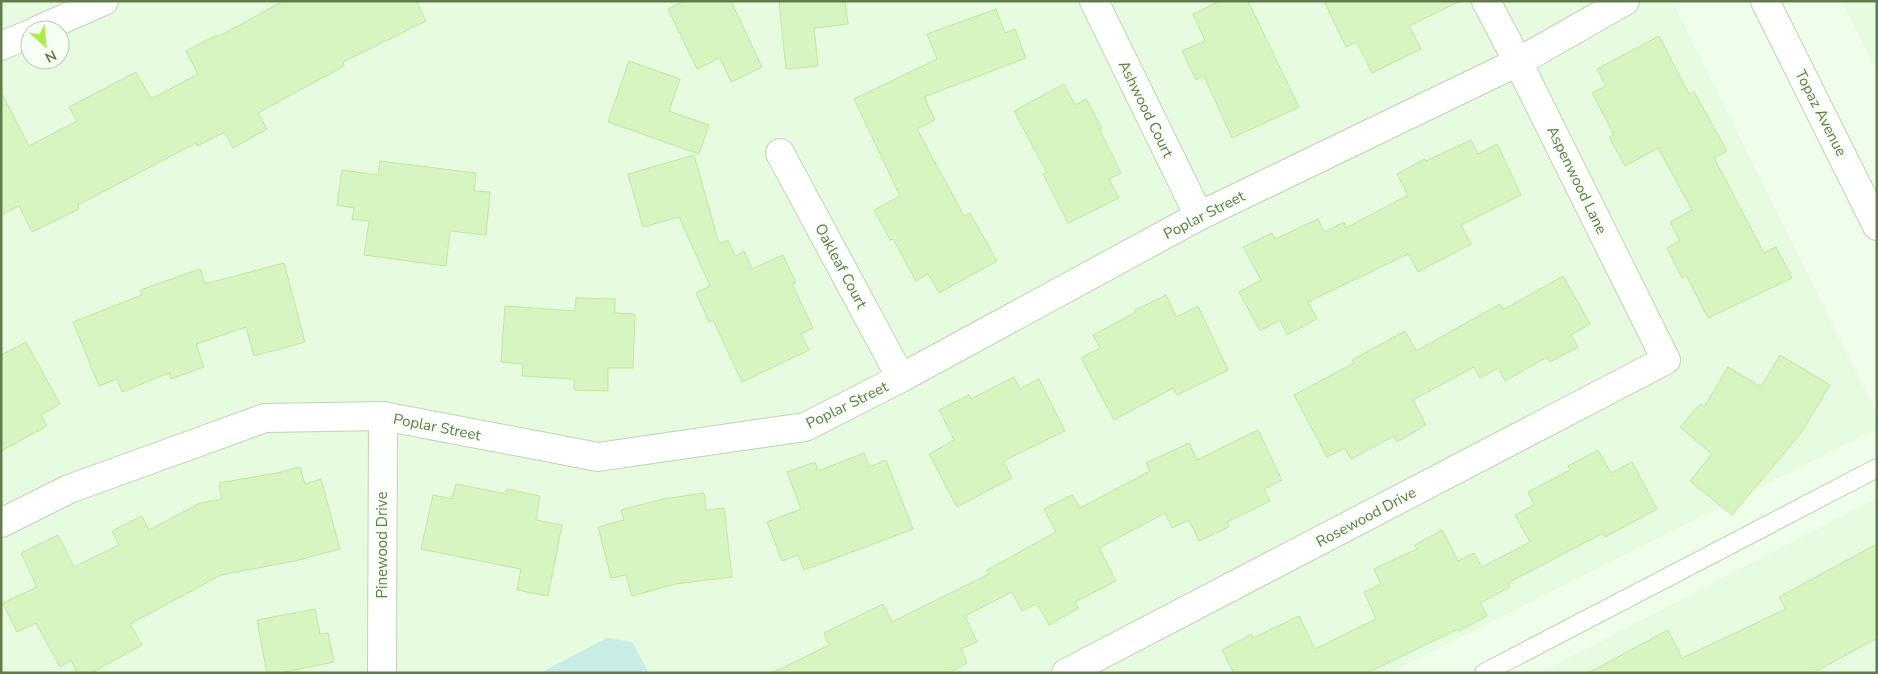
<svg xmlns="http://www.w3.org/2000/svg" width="1878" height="674" font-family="'Nunito Sans',sans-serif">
  <rect width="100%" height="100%" fill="#effeeb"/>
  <!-- residential -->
  <g fill="#e6fbdf" fill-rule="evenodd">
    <path d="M1,1H1672L1877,414V428L1390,673H1ZM30,30H60V60H30Z"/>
    <polygon points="1842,1 1877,1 1877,71"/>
    <polygon points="1877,498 1877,673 1540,673"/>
  </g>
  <!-- green -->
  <polygon fill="#c7ede4" points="607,638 632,642 649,673 540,673"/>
  <!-- building -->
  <g fill="#d7f5c1" stroke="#c1e8a0">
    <polygon points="283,1 416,1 426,21 343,62 344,66 258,113 267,129 233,148 225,132 197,146 196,143 78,205 79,209 32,232 19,206 1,215 1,92 29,146 77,121 69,107 136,72 151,99 198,74 186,51 217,35 218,37"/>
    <polygon points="684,1 731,1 762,67 731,82 720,58 697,69 668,9"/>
    <polygon points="779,1 845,1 848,24 814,28 818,66 786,69"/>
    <polygon points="1220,1 1248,1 1299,107 1232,138 1204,76 1196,80 1182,51 1205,41 1193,14"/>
    <polygon points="1324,1 1460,1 1409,26 1421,49 1372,73 1357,42 1346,47"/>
    <polygon points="996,9 1005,33 1015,29 1026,58 924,97 935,120 917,129 964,216 970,213 997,261 939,293 928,274 916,281 893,239 890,240 874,210 900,196 854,99 937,59 927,34"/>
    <polygon points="1659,36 1689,94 1694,92 1727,151 1714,158 1764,253 1776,247 1792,278 1708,318 1686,275 1682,278 1667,248 1680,241 1670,222 1692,210 1658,148 1625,166 1609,137 1614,135 1592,93 1606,86 1597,69"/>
    <polygon points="629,61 680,79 669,111 709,125 699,154 608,122"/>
    <polygon points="1064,84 1075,105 1086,99 1102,128 1099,129 1121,173 1109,179 1119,198 1068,223 1043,174 1047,173 1014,111"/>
    <polygon points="1471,140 1478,154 1497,144 1521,195 1461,225 1471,244 1418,272 1408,254 1308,302 1317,319 1287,335 1280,320 1260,331 1239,292 1261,280 1243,247 1272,233 1275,239 1318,219 1324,232 1344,222 1346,228 1408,195 1397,174 1425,159 1426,161"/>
    <polygon points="694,155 719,244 728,240 735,256 744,251 752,269 783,255 796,283 792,284 813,328 801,334 809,350 742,382 713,320 709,322 696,293 710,286 679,217 643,227 628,174"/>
    <polygon points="380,161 476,173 474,191 490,192 486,235 450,231 446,266 364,255 369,221 352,219 354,208 337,205 342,170 378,175"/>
    <polygon points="284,263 305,342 254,356 246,327 196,344 204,367 171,379 169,373 122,392 117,379 99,386 73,322 142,295 140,290 200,269 205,284"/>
    <polygon points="1563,276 1590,324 1571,335 1578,347 1550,362 1547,357 1505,381 1498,368 1480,378 1474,367 1413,400 1426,425 1397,442 1394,436 1351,459 1345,448 1327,457 1294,395 1354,363 1352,360 1405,331 1416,351 1500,304 1503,310"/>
    <polygon points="1166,295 1176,317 1198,306 1228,370 1177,395 1173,388 1114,420 1081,358 1100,348 1093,335 1136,312 1135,310"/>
    <polygon points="576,298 615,299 615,313 635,314 633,368 608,368 608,391 574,390 574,379 522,376 523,364 501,362 505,306 575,311"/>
    <polygon points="26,342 60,404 41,415 47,426 1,451 1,355"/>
    <polygon points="1780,355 1830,385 1801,433 1732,515 1690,481 1712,454 1680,427 1700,404 1704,407 1728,367 1761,387"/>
    <polygon points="1014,377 1020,389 1039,379 1065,431 1003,461 1012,478 957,507 929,454 954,440 939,410 969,395 971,399"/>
    <polygon points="1258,430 1282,480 1264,489 1270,501 1227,522 1229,527 1199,541 1189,520 1172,528 1165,513 1099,548 1116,581 1075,602 1079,608 1049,625 1037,603 1022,611 1012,592 965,616 977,642 961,649 967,663 949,673 772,673 829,645 824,633 883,604 892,622 989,574 987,570 1056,532 1044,509 1072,495 1080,508 1150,471 1146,463 1189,443 1197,460"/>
    <polygon points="1598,450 1611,473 1632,462 1657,509 1605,537 1603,533 1508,583 1510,587 1480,603 1487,616 1459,631 1458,629 1367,673 1234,673 1222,650 1252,634 1253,638 1299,616 1315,649 1376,619 1364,592 1381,584 1374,569 1417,549 1415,545 1442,530 1458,561 1474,553 1482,567 1530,542 1515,515 1534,505 1528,492 1570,470 1568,466"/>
    <polygon points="864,453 869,467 886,460 913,529 804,570 798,555 782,561 767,522 801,509 787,472 815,462 818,471"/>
    <polygon points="300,467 305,484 321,479 340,549 295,561 221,575 130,624 142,645 91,673 77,673 71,660 60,667 36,623 17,632 3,603 37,587 21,553 58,535 74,567 119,545 112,531 142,516 149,530 200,503 222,499 219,483 277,473"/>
    <polygon points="456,484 506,494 507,489 540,496 536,520 562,525 548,596 517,590 521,569 421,549 433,495 452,499"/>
    <polygon points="704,493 706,510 724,508 732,577 675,584 632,596 626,575 611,578 598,527 624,520 621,510 663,499"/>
    <polygon points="1877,544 1877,638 1813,673 1588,673 1668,630 1682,658 1786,609 1779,597"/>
    <polygon points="315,609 320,634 328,633 334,662 280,673 267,673 257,620"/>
  </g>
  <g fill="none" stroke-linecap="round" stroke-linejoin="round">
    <defs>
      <polyline id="service" points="1484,673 1877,468"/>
      <g id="minor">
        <polyline points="1094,1 1199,216"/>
        <polyline points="38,30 104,1"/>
        <polyline points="1,46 30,34"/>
        <polyline points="780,153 901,378"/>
        <polyline points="1,523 69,489 265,418 383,416 598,457 805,427 901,378 1199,216 1518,62 1625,1"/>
        <polyline points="382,673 383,416"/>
        <polyline points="1066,673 1666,360 1518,62 1486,1"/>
      </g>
      <polyline id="tertiary" points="1765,1 1877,226"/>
    </defs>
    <!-- service casing -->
    <use href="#service" stroke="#bfd4b2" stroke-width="20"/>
    <!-- minor casing -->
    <use href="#minor" stroke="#bfd4b2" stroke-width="30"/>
    <!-- tertiary casing -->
    <use href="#tertiary" stroke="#bfd4b2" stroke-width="30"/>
    <!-- service -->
    <use href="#service" stroke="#fff" stroke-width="18"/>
    <!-- minor -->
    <use href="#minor" stroke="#fff" stroke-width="28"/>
    <!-- tertiary -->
    <use href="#tertiary" stroke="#fff" stroke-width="28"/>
  </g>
  <g text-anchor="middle" stroke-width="4" stroke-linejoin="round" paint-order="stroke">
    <!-- street labels -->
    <g font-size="15" fill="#627b4b" stroke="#f5fff3">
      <text transform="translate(1146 109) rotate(64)" y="5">Ashwood Court</text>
      <text transform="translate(1821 113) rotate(63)" y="5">Topaz Avenue</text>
      <text transform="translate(1577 180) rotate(64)" y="5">Aspenwood Lane</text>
      <text transform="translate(1204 215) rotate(-27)" y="5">Poplar Street</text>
      <text transform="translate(841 266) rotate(62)" y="5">Oakleaf Court</text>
      <text transform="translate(847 405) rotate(-26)" y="5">Poplar Street</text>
      <text transform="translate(437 427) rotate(11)" y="5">Poplar Street</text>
      <text transform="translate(1366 517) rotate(-28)" y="5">Rosewood Drive</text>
      <text transform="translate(382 545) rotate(-90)" y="5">Pinewood Drive</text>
    </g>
  </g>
  <!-- border -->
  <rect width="1878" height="674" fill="none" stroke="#627b4b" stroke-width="5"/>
  <!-- north arrow -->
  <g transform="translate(45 45) rotate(153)"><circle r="24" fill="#f5fff3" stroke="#bacab0"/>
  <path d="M0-4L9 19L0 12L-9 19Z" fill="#adec4b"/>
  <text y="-8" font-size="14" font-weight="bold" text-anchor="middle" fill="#627b4b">N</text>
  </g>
</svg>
